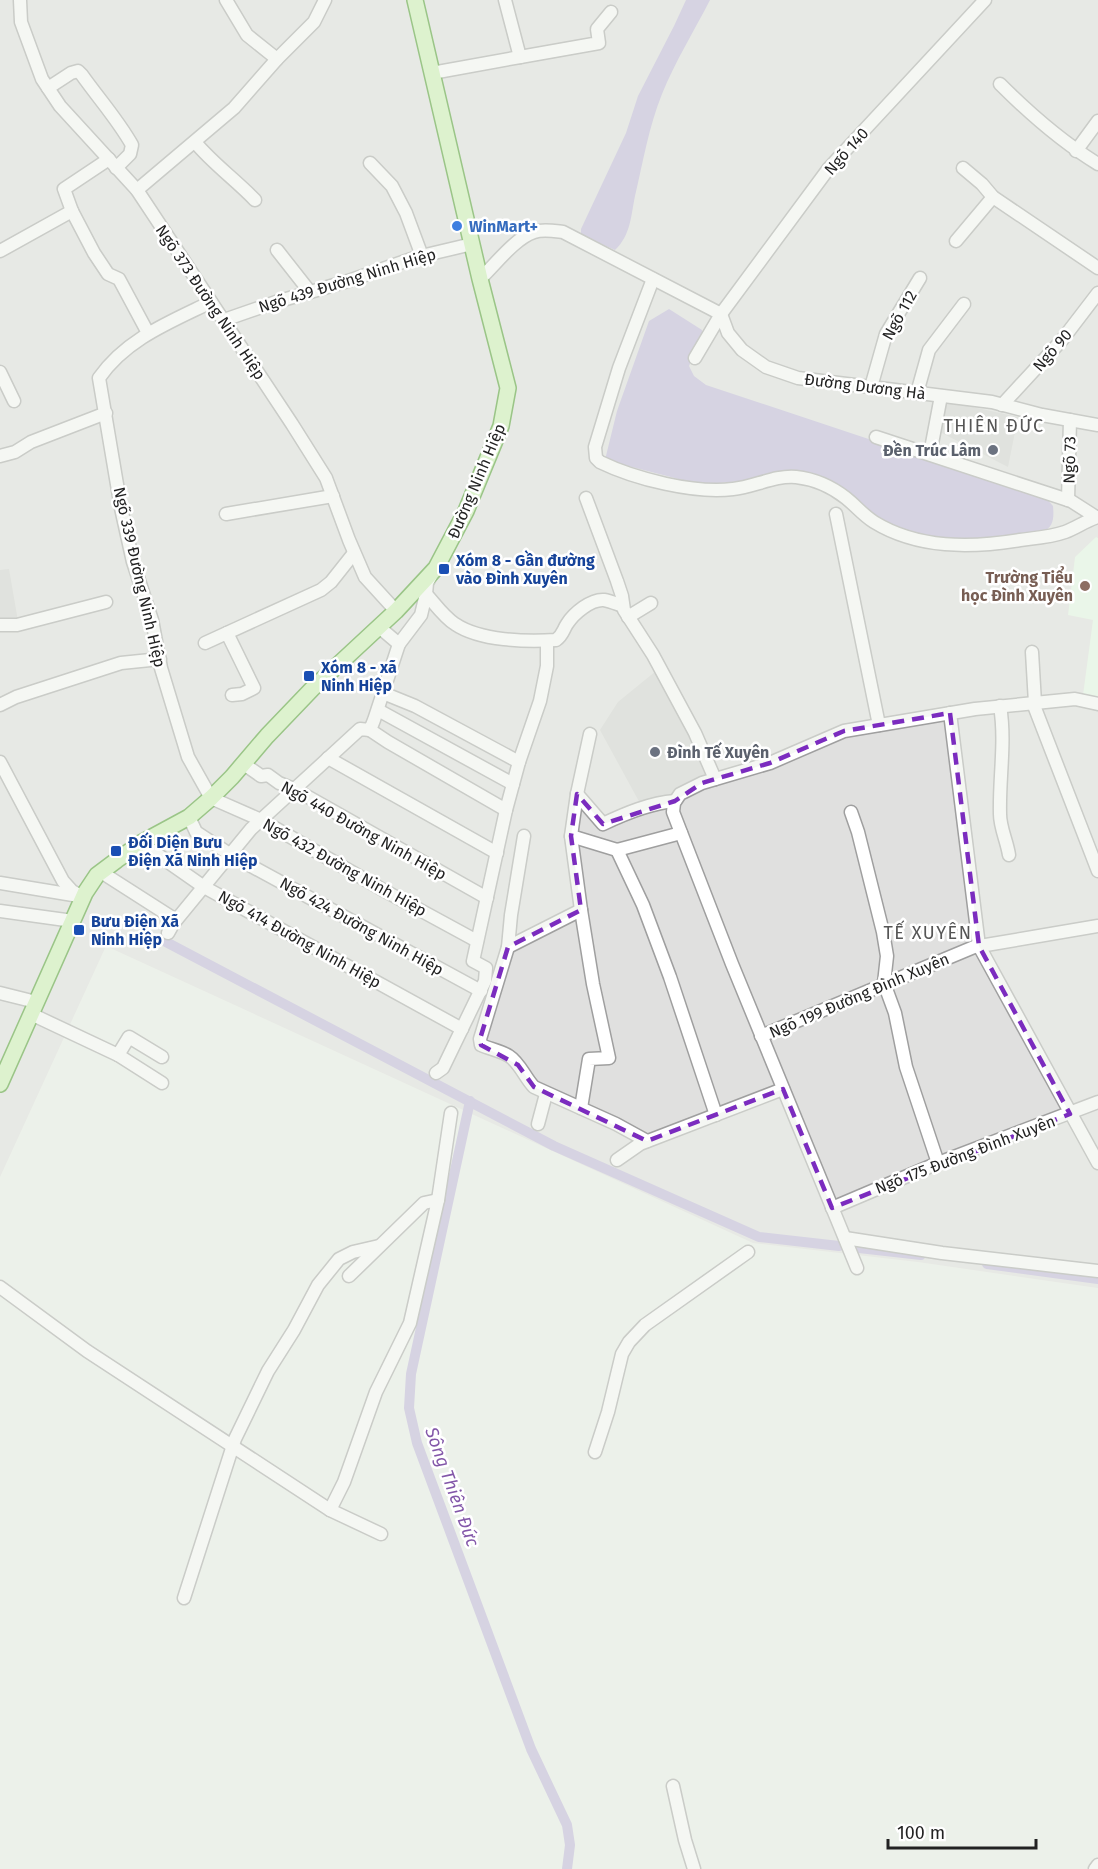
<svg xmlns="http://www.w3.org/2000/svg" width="1098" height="1869" font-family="'Fira Sans',sans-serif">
  <rect width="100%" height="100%" fill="#ecf1ea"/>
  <!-- residential -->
  <polygon fill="#e0e0df" points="0,0 1098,0 1098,1288 918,1262 753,1243 106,946 0,1177"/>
  <!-- education -->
  <polygon fill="#e7fce8" points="1096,537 1098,538 1098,698 1083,695 1093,620 1068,615 1075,557"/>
  <!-- religious -->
  <g fill="#d0d0d0">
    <polygon points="945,401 1018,417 1008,467 940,432"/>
    <polygon points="9,569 18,621 0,622 0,570"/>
    <polygon points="656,671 709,774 689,784 670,798 641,805 600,730 618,702"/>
  </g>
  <!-- water -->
  <g fill="#baafda">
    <path d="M686,0H710C694,31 675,62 662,94C649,126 643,162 635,196C631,215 631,235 615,250L581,235V229L626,133L638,96L674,26Z"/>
    <path d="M669,309L702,330V335L689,366L694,376L706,385L1046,498L1053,506C1054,517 1054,528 1042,532L987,539H946L920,536L884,523L853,499L783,473L740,481L720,483H694L605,460L617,411L649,321Z"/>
  </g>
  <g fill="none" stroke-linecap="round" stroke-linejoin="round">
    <!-- canal -->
    <g stroke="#baafda" stroke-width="10">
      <polyline points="166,942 554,1146 759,1237 839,1246"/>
      <polyline points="470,1101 411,1374 409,1408 417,1443 531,1749 567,1825 570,1845 567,1869"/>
      <polyline points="859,1248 921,1255"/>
      <polyline points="987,1264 1098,1279"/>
    </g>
    <defs>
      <g id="minor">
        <polyline points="20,0 21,22 42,79 60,106 137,190 292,424 326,478 349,540 365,577 396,611"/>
        <polyline points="226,0 247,35 277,59"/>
        <polyline points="520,57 599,43 597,29 611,12"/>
        <polyline points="432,73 520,57 505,0"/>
        <path d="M1000,84C1030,114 1062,142 1098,164"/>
        <path d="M48,88L71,73L78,71L82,75C99,99 118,120 132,145L130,154L116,168"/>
        <path d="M195,142C212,163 236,180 255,200"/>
        <polyline points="1076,151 1098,121"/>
        <polyline points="109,159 64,189 72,211 94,253 108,274 119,279 148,333"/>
        <polyline points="370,163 392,186 406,213 422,256"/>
        <polyline points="963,168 982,184 993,197 1098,268"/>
        <polyline points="137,190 234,108 277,59 314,22 325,0"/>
        <polyline points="956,241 993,197"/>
        <polyline points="277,250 310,292"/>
        <polyline points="0,251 72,211"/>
        <path d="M480,279C495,265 515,238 534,232C543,229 554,231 563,232L721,314L728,333L742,350L766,367L798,378L992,402L1042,415L1098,425"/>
        <path d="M653,279L619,368L595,447L596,458L600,462C635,479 695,494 733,489C754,487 775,475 796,477C814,479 832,487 846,498C856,506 863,515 874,522C918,549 971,548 1020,540C1035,538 1051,537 1065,532C1076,528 1087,520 1098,517"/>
        <path d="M211,302C170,322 126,339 99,378L121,508L133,562L152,620L161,668L188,757L211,798L261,820L385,891L477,941"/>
        <polyline points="224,320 276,302 348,281 417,257 472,244"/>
        <polyline points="695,358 721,314 829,168 985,0"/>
        <polyline points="0,372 14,401"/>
        <polyline points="871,387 886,334 920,278"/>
        <polyline points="917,393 929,350 964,304"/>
        <polyline points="1002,405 1062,340 1098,293"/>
        <polyline points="876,437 1071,501 1096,517"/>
        <polyline points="930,454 941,396"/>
        <polyline points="0,456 15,452 31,442 106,413"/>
        <polyline points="586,498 617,581 622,596 624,610 653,655 695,733 715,779"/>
        <polyline points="1068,500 1070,420"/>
        <polyline points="226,514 333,496"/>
        <polyline points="836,514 879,725"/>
        <path d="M432,574L427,583L426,594C435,604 444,617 455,624C480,641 527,642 556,640C563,635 563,630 567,624C574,613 591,599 604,600C610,601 617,604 623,606"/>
        <polyline points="628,617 651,603"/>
        <polyline points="0,625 17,625 106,602"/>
        <polyline points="227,633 254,688 242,694 232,695"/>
        <polyline points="205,643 321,590 331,582 354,553"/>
        <polyline points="399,644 421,615 426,594"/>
        <polyline points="1032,652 1035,703"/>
        <polyline points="383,693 415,706 519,762"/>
        <polyline points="1033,703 1098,871"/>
        <polyline points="0,705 16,697 121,663 160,659"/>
        <path d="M1000,706C1006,742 999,777 1000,814C1000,828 1007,841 1009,855"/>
        <polyline points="378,710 513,784"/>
        <polyline points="950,713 979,946 1098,1163"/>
        <polyline points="370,730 388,742 506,810"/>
        <polyline points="328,758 497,853"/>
        <polyline points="0,762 63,881 72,891 83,897"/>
        <polyline points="244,764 261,776 268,775 279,783 294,789 487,898"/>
        <path d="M577,794L603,824C626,813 650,803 675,801"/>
        <polyline points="851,812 858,832 883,932 887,956 884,983 895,1013 906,1067 938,1163"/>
        <polyline points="189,817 196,832 231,855 481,991"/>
        <path d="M524,836L511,915L508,947L480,1039L481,1045C490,1049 501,1051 509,1056C520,1063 525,1078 534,1087L616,1124L647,1141"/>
        <polyline points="571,836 617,850 681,833"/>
        <polyline points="141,843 204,887 462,1029"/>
        <polyline points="617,850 643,905 670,977 716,1115"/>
        <polyline points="101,872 176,920"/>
        <polyline points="0,883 79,896"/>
        <polyline points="0,911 73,921"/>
        <polyline points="168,933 173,924 251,829 360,729 370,730 374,720 399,644 379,627"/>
        <polyline points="508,947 581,910"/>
        <polyline points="0,993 36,1002"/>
        <polyline points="31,1014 118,1055 129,1037 162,1057"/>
        <polyline points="761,1036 974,947 1098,926"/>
        <polyline points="118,1055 162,1083"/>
        <polyline points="436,1073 443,1068 485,981 486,968 473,961 506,810 519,762 540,701 547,666 547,641"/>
        <polyline points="581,1108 589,1059 609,1058 593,984 581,910 571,836 577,794 590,734"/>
        <polyline points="538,1124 546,1094"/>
        <polyline points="617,1160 640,1144 783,1089"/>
        <polyline points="832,1208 938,1163 1098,1102"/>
        <polyline points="845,1238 942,1253 1098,1271"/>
        <polyline points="857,1268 732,964 673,812 674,803 680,794 702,783 770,763 844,731 975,709 1075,699 1098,704"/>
        <polyline points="349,1276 424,1203 438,1200"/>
        <polyline points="0,1287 87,1351 330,1510 381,1534"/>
        <polyline points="595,1452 608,1412 622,1354 629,1342 645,1325 748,1252"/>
        <polyline points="330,1510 344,1482 376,1392 410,1323 438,1200 451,1113"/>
        <polyline points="184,1598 235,1439 268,1371 294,1330 318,1285 339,1259 353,1252 379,1246"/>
        <polyline points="673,1786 685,1840 694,1869"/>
        <polyline points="1095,1869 1098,1865"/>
      </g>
      <polyline id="major" points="0,1084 85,893 97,875 117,860 141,843 189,817 211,798 232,777 267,736 312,689 396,611 436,568 466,511 501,426 508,388 480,279 415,0"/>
    </defs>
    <!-- minor casing -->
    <use href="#minor" stroke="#9f9f9f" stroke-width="15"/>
    <!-- major casing -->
    <use href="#major" stroke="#369010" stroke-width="18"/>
    <!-- minor -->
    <use href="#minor" stroke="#fff" stroke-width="12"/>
    <!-- major -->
    <use href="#major" stroke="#c9f3ad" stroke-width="15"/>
  </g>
  <!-- marked area -->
  <path d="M0 0H1098V1869H0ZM950,713L979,946L1070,1114L832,1208L783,1089L647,1141L534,1087L518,1065L481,1045L480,1039L508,947L581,910L571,836L577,794L603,824L675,801L702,783L770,763L844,731Z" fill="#ecf1ea" fill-opacity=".55" fill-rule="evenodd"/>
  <path fill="none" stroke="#7b2cbf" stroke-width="4.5" stroke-dasharray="12 8" stroke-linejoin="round" d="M950,713L979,946L1070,1114L832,1208L783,1089L647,1141L534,1087L518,1065L481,1045L480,1039L508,947L581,910L571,836L577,794L603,824L675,801L702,783L770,763L844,731Z"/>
  <!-- markers -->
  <circle fill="#3f7fe0" stroke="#fff" stroke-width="2" cx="457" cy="226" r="6"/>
  <g fill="#6b7280" stroke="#fff" stroke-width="2">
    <circle cx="993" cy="450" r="6"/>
    <circle cx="655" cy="752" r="6"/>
  </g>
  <g fill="#1a4fb4" stroke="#fff" stroke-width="2">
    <rect x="438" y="563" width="12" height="12" rx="3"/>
    <rect x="303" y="670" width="12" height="12" rx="3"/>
    <rect x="110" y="845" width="12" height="12" rx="3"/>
    <rect x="73" y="924" width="12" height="12" rx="3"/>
  </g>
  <circle fill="#8d6e63" stroke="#fff" stroke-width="2" cx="1085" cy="586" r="6"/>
  <g text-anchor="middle" stroke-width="5" stroke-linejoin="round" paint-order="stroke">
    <!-- street labels -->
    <g font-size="16" fill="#222" stroke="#fff">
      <text transform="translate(846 151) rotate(-48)" y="6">Ngõ 140</text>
      <text transform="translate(347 280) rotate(-17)" y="6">Ngõ 439 Đường Ninh Hiệp</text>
      <text transform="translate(211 302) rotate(56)" y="6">Ngõ 373 Đường Ninh Hiệp</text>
      <text transform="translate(899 315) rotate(-61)" y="6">Ngõ 112</text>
      <text transform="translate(1052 350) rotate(-49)" y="6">Ngõ 90</text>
      <text transform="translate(865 386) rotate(7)" y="6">Đường Dương Hà</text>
      <text transform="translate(1069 460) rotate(-89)" y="6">Ngõ 73</text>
      <text transform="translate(476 481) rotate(-67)" y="6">Đường Ninh Hiệp</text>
      <text transform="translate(140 577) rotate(77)" y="6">Ngõ 339 Đường Ninh Hiệp</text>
      <text transform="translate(364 830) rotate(29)" y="6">Ngõ 440 Đường Ninh Hiệp</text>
      <text transform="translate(345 867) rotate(29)" y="6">Ngõ 432 Đường Ninh Hiệp</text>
      <text transform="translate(362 926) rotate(29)" y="6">Ngõ 424 Đường Ninh Hiệp</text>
      <text transform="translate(300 939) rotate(29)" y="6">Ngõ 414 Đường Ninh Hiệp</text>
      <text transform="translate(859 995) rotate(-23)" y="6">Ngõ 199 Đường Đình Xuyên</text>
      <text transform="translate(965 1154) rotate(-21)" y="6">Ngõ 175 Đường Đình Xuyên</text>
    </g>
    <!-- shop labels -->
    <g font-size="16" font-weight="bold" fill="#366cbe" stroke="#fff" text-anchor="start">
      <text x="469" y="232">WinMart+</text>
    </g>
    <!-- worship labels -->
    <g font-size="16" font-weight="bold" fill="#5b616d" stroke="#fff" text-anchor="end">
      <text x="981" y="456">Đền Trúc Lâm</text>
      <text x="667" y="758" text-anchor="start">Đình Tế Xuyên</text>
    </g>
    <!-- transit labels -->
    <g font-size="16" font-weight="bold" fill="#164399" stroke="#fff" text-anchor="start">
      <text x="456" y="566">Xóm 8 - Gần đường<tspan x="456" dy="18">vào Đình Xuyên</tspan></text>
      <text x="321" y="673">Xóm 8 - xã<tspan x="321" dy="18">Ninh Hiệp</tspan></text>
      <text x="128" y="848">Đối Diện Bưu<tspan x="128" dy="18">Điện Xã Ninh Hiệp</tspan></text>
      <text x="91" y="927">Bưu Điện Xã<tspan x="91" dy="18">Ninh Hiệp</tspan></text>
    </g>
    <!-- education labels -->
    <g font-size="16" font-weight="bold" fill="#785e54" stroke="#fff" text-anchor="end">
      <text x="1073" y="583">Trường Tiểu<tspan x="1073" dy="18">học Đình Xuyên</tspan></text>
    </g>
    <!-- neighbourhood labels -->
    <g font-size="18" letter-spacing="1.5" fill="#555" stroke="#fff">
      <text x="994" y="432">THIÊN ĐỨC</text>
      <text x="928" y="939">TẾ XUYÊN</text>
    </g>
    <!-- water labels -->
    <g font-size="18" font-style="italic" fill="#8357a9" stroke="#fff">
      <text transform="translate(452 1487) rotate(70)" y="6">Sông Thiên Đức</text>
    </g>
  </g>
  <!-- scale -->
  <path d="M888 1839v9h148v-9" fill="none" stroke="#222222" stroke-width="3"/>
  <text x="897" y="1839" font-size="18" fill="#222222" stroke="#ffffff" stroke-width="4.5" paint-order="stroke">100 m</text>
</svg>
